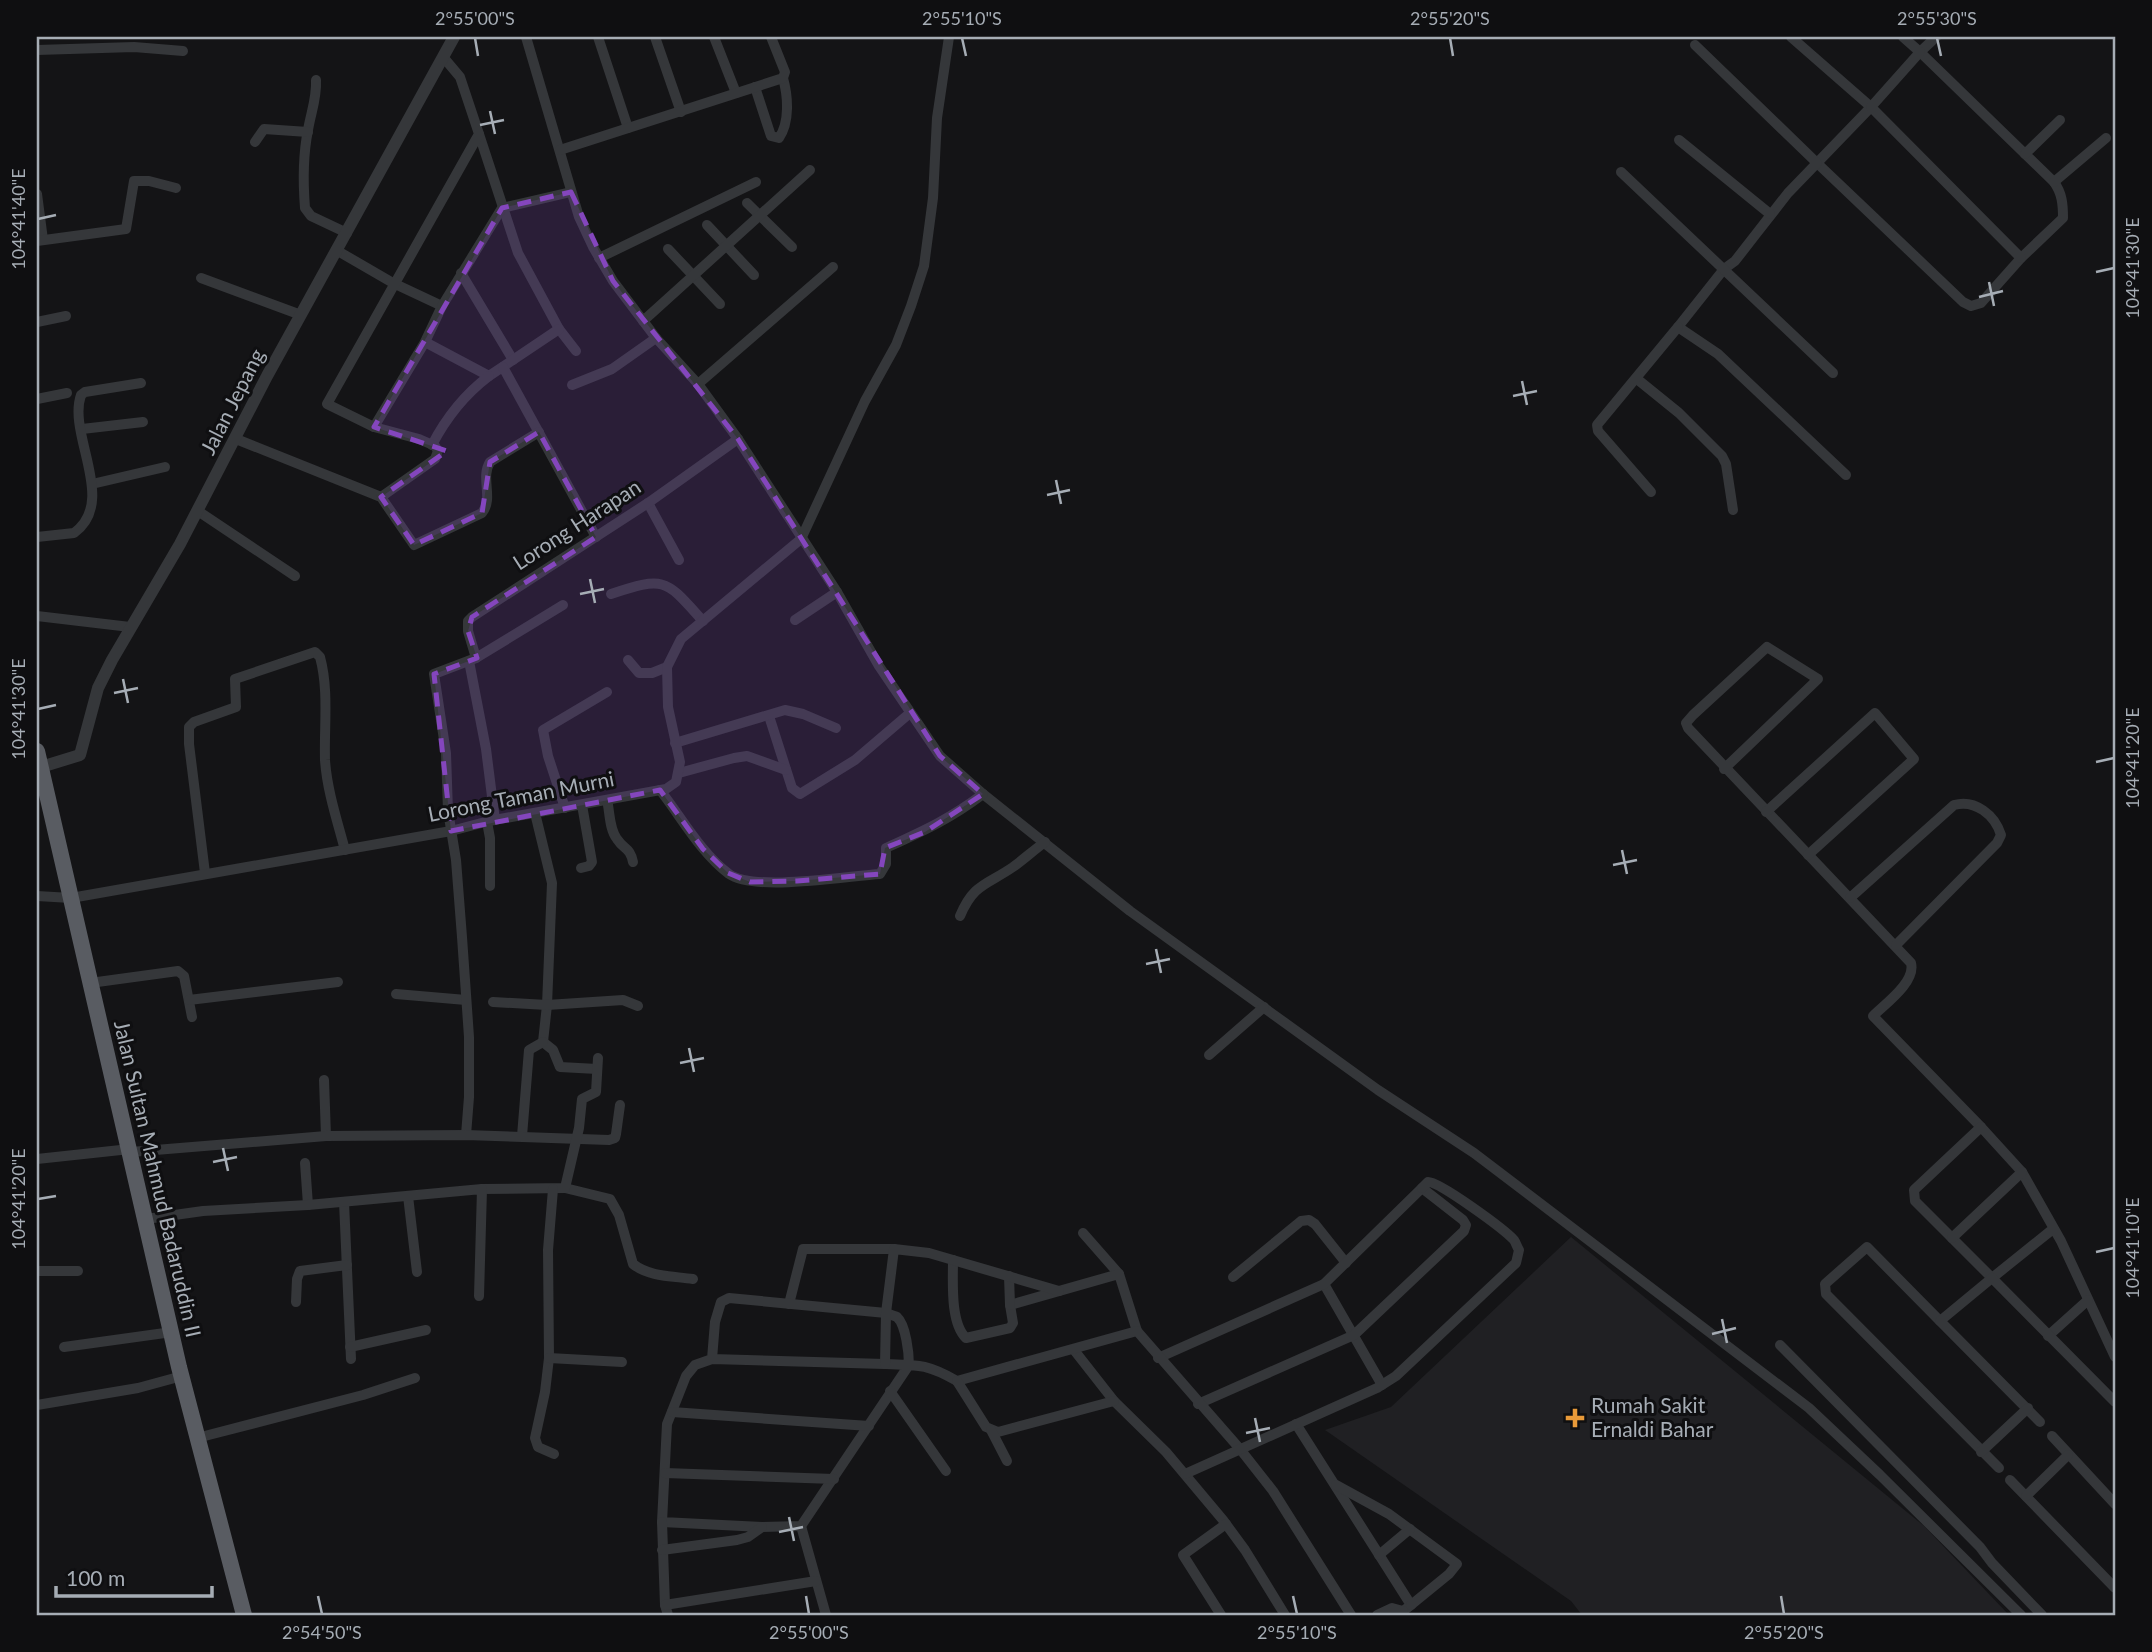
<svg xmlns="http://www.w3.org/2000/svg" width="2152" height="1652" font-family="Lato,sans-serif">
  <rect width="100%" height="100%" fill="#141416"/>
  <!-- built -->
  <polygon fill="#202023" points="1571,1237 1924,1526 2009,1615 1582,1615 1571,1601 1325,1430 1391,1407"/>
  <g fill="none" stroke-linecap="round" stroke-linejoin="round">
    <!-- minor -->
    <g stroke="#35373a" stroke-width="10">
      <polyline points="526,37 579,217 593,247 613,281 656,338 698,384 738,439 837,592 879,666 940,756 983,794 1130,911 1378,1090 1474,1153 1809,1408 1880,1475 2021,1615"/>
      <polyline points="598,37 628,128"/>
      <polyline points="655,37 681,112"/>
      <polyline points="714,37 736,93"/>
      <path d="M1791,37L1871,107L1817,163L1963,302L1971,306L1981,303L2021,258L2063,218C2063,204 2062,193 2054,182L1920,52L1936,37"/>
      <polyline points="1903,37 1920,52 1871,107 2021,258"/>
      <polyline points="1695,45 1817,163 1788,193 1756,234 1735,261 1724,269 1678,327 1718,354 1846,475"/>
      <polyline points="37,50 134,47 183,51"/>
      <path d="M316,80C317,98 311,112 308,130C303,155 303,183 305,208L311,216L347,233"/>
      <path d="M755,87L771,136L779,138C790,122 788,96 783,78"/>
      <polyline points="479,134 518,253 559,329 576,351"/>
      <polyline points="1679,140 1770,214"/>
      <polyline points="255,142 264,129 308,132"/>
      <polyline points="560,150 783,78 785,72 771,37"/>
      <polyline points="2025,154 2060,120"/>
      <polyline points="1621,172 1833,373"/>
      <polyline points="2054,182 2106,138"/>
      <polyline points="37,194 43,240"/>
      <polyline points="747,203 792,247"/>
      <polyline points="707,225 754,275"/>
      <polyline points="37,241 126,229 134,181 149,181 176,188"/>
      <polyline points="668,249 720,304"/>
      <polyline points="336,250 393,283 442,306 425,342 374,427"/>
      <polyline points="599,258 756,182"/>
      <polyline points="461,273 513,360"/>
      <polyline points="201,278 301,315"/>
      <polyline points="442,306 502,208 571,192"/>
      <polyline points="643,321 810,170"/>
      <polyline points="37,322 66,316"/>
      <polyline points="425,342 489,376 559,329"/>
      <polyline points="503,367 596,537"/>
      <polyline points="1637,379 1679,413 1722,456 1726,464 1733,510"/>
      <polyline points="698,384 833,267"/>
      <polyline points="572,385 612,369 656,338"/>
      <polyline points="37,399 67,393"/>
      <polyline points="82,429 143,422"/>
      <path d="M236,439L381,497L414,545L482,513C494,498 480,478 490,462L539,432"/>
      <path d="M432,445C447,416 464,395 489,376"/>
      <polyline points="92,484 165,467"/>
      <polyline points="1651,492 1598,431 1597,425 1678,327"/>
      <polyline points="381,497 435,459 438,451 435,446 419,439 374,427 327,404 479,134 460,77 444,58"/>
      <polyline points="648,503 679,560"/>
      <polyline points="198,511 295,576"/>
      <path d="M37,537L74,533C118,501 67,435 81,395L85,392L141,383"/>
      <path d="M611,594C666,576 665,579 703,621"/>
      <polyline points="37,616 130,627"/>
      <polyline points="795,620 837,592"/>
      <polyline points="476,658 468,631 468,621 472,617 648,503 738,439"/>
      <polyline points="628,660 639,673 652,673 667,667"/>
      <polyline points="469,661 486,749 495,820"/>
      <polyline points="769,716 792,788 800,794 855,760 910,713"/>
      <polyline points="675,743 785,710 803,714 836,728"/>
      <path d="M1724,769L1818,679L1767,647L1693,715L1686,723L1688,728L1911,963C1916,982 1885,1004 1873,1016L1981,1127"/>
      <polyline points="679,773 734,758 747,756 786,770"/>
      <path d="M660,790C682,818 700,852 729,874C755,892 847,876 880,874L886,864V848C923,831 950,819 983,794"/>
      <path d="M607,800C610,812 609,829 617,839C624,850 630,847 633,862"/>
      <polyline points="565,808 548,756 543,730 607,692"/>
      <polyline points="1766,812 1875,713 1914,759 1808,855"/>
      <polyline points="535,813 552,883 547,1005 543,1042"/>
      <polyline points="487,822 490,838 490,886"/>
      <polyline points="581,868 589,866 592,862 582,805"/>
      <path d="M205,873L189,744V727L194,722L236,707L235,679L315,652L320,657C329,690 324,726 325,760C327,790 337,820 345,850"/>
      <polyline points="37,896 71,898 451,831 489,821 666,789 676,782 680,762 668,707 667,667 681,639 801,539 865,401 896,345 911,306 924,266 933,198 937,118 949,37"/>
      <path d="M1850,898L1954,805C1975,799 1995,815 2001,835L1997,843L1896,945"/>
      <path d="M960,916C974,883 987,885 1013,867C1024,859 1034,850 1045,842"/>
      <polyline points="90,983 178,971 184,976 192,1017"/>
      <polyline points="396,994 466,1000"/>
      <polyline points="189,1000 338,982"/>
      <polyline points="493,1002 547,1005 623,1000 638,1006"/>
      <polyline points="543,1042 553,1050 560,1067 597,1069"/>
      <polyline points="1209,1055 1264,1007"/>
      <polyline points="324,1080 326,1136"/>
      <polyline points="466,1135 469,1097 469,1037 462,937 456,860 448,811 446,753 434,674 476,658 563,605"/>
      <polyline points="522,1136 529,1050 543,1042"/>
      <polyline points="131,1152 326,1136 466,1135 609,1140 615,1138 616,1134 620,1105"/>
      <polyline points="37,1159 130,1149"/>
      <polyline points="305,1163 308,1205"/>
      <path d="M565,1188L610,1199L619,1215L633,1264C649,1277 673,1276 693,1279"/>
      <polyline points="482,1189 565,1188 579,1128 582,1099 596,1092 598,1058"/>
      <polyline points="553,1189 548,1250 549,1358 545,1392 535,1438 538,1447 554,1454"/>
      <polyline points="408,1196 417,1272"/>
      <polyline points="344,1202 351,1359"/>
      <polyline points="146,1219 203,1211 308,1205 482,1189 479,1296"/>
      <polyline points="2053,1229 1992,1278 1915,1201 1914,1190 1981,1127 2022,1172 2061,1241 2115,1357"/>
      <polyline points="1083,1233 1119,1274"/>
      <polyline points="1952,1238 2022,1172"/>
      <path d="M953,1260C953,1281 950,1323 966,1338L1010,1328L1013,1323L1010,1305L1119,1274L1137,1331"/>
      <polyline points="37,1271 78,1271"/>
      <polyline points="1009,1276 1010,1305"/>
      <polyline points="1233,1277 1301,1221 1309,1220 1315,1224 1346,1263"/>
      <polyline points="1324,1284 1382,1385"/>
      <polyline points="296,1302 297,1279 300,1271 347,1265"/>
      <polyline points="789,1304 803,1249 894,1249"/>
      <polyline points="1940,1321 1867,1247 1825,1284 1826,1294 1999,1468"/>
      <polyline points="2048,1336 2088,1300"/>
      <polyline points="1780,1345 1980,1547 1992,1563 2042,1615"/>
      <polyline points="64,1347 172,1332"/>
      <polyline points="350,1347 426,1330"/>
      <polyline points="1074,1350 1114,1401 1166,1452 1223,1520 1245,1550 1285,1615"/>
      <polyline points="549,1358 622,1362"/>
      <polyline points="1158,1358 1324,1284 1422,1188 1463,1220 1466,1225 1464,1231 1354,1335 1198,1404"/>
      <path d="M712,1359L715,1322L721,1302L729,1298L886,1313C889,1314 895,1316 897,1317C906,1325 909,1354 909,1365L801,1526L762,1527L662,1522L667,1424L686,1376L695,1365L712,1359L885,1364C919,1365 927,1364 957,1381L1137,1331L1240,1449L1273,1491L1351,1615"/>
      <polyline points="885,1364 886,1313 894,1249 929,1253 1059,1291"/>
      <polyline points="957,1381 986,1427 998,1432 1114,1401"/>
      <polyline points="890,1391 946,1471"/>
      <polyline points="37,1405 138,1388 182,1376"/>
      <polyline points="672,1412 869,1426"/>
      <polyline points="2040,1422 1940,1321 1992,1278 2115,1402"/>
      <polyline points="1296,1424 1411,1605 1398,1615"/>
      <polyline points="991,1430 1007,1461"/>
      <polyline points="2052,1436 2115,1504"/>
      <polyline points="197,1438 363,1395 415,1378"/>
      <polyline points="1981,1452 2028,1408"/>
      <polyline points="665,1473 834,1479"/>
      <path d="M1185,1474L1377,1388L1396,1376L1516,1263L1519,1250C1517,1247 1516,1243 1514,1240C1504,1229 1440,1182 1428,1182L1422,1188"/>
      <polyline points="2010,1480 2115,1588"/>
      <polyline points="1336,1485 1389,1514 1457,1564 1449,1574 1411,1605"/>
      <polyline points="2026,1496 2068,1455"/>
      <polyline points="662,1522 665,1605 668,1615"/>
      <polyline points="801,1526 826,1615"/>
      <polyline points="662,1550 737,1540 748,1537 762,1527"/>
      <polyline points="1379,1555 1410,1529"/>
      <polyline points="665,1605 816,1581"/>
      <polyline points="1221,1615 1183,1555 1226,1524"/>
      <polyline points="1377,1615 1392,1608 1403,1611"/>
    </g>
    <!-- tertiary -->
    <polyline stroke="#35373a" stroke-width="12" points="41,767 80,755 98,688 112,660 180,544 267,376 454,37"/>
    <!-- trunk -->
    <polyline stroke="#595c62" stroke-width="16" points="37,751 179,1367 244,1615"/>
  </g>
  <!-- marked area -->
  <path fill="#8446bd" fill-opacity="0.2" stroke="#8446bd" stroke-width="5" stroke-dasharray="14 9" stroke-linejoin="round" d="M571,192L613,281L738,439L940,756L983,794L925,832L885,848L880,874L797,881L750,882L728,873L703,849L660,790L451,831L434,674L477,658L468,631L472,617L596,537L539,432L490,462L482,513L414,545L381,497L447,451L374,427L502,208Z"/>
  <!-- ticks -->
  <path fill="none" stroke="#a6adb5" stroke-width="2.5" d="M475,38L478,56M962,38L966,56M1450,38L1453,56M1937,38L1941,56M490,111L495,134M480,125L504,120M38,219L56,215M2096,272L2114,268M1989,282L1994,306M1979,297L2003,291M1522,381L1527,405M1513,396L1537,391M1056,480L1061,504M1047,495L1070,490M590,579L595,603M580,594L604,589M123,679L128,703M114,693L138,688M38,709L56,705M2096,762L2114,758M1622,850L1627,874M1613,865L1637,860M1156,949L1161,973M1146,964L1170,959M689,1048L694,1072M680,1063L704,1058M223,1148L228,1171M213,1162L237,1157M38,1199L56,1196M2096,1252L2114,1248M1722,1319L1727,1343M1712,1334L1736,1328M1255,1418L1260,1442M1246,1433L1270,1428M789,1517L794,1541M779,1532L803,1527M318,1596L322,1614M806,1596L809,1614M1293,1596L1297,1614M1781,1596L1784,1614"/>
  <!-- markers -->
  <path fill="#e89a39" stroke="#0f0f11" stroke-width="2.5" d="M1571.5 1407.5h7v7h7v7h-7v7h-7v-7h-7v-7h7z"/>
  <g text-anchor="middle" stroke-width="6" stroke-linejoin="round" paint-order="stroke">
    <!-- street labels -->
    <g font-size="21" fill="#a6adb5" stroke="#0f0f11">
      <text transform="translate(233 402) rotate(-63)" y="7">Jalan Jepang</text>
      <text transform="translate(577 525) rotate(-33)" y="7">Lorong Harapan</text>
      <text transform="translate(521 797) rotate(-11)" y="7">Lorong Taman Murni</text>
      <text transform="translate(157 1179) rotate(77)" y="7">Jalan Sultan Mahmud Badaruddin II</text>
    </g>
    <!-- poi labels -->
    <g font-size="21" fill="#a6adb5" stroke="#0f0f11" text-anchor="start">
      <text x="1591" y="1413">Rumah Sakit<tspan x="1591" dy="24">Ernaldi Bahar</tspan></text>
    </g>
  </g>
  <!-- border -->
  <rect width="2152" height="1652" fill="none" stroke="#0f0f11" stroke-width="77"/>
  <!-- scale -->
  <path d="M56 1586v10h156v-10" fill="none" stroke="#a6adb5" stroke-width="3.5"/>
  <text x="66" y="1586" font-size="21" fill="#a6adb5" stroke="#0f0f11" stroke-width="5" paint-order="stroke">100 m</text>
  <rect x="38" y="38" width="2076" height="1576" fill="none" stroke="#a6adb5" stroke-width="2.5"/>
  <g font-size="18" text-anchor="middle" fill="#a6adb5">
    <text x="475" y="25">2°55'00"S</text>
    <text x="962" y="25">2°55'10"S</text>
    <text x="1450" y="25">2°55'20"S</text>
    <text x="1937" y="25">2°55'30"S</text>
    <text transform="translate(19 219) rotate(-90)" y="6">104°41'40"E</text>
    <text transform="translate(2133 268) rotate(-90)" y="6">104°41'30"E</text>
    <text transform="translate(19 709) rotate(-90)" y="6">104°41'30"E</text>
    <text transform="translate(2133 758) rotate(-90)" y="6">104°41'20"E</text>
    <text transform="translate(19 1199) rotate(-90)" y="6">104°41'20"E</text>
    <text transform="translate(2133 1248) rotate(-90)" y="6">104°41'10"E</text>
    <text x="322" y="1639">2°54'50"S</text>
    <text x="809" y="1639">2°55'00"S</text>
    <text x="1297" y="1639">2°55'10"S</text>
    <text x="1784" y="1639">2°55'20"S</text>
  </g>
</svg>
